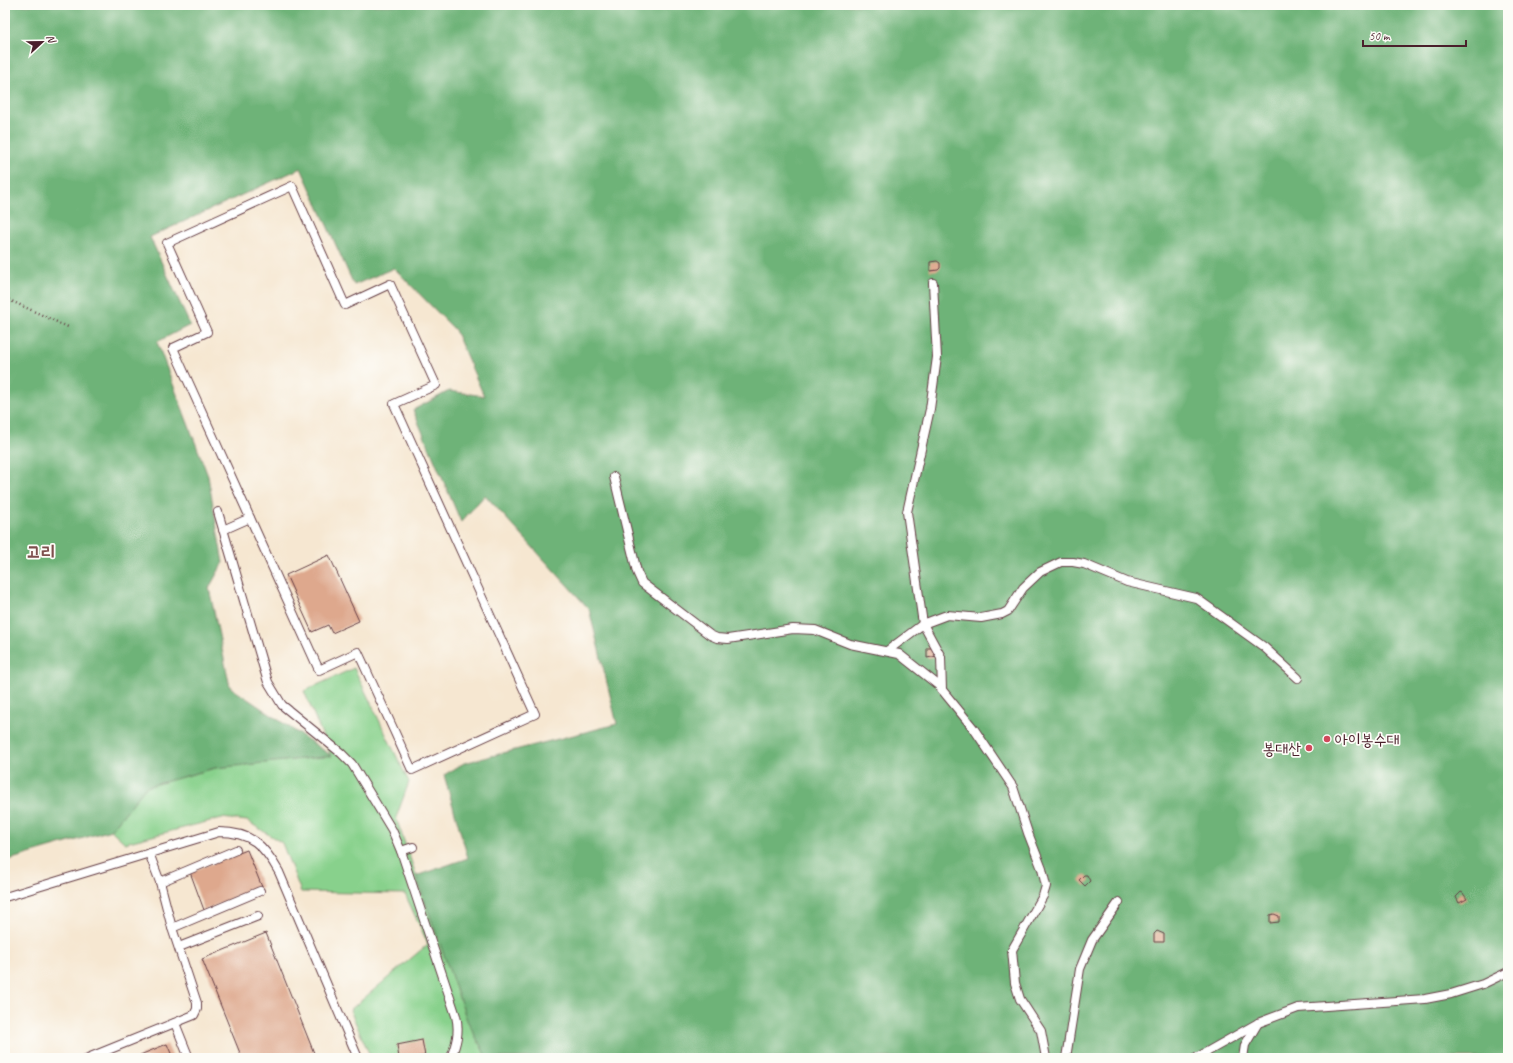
<svg xmlns="http://www.w3.org/2000/svg" width="1513" height="1063" font-family="Caveat,'Poor Story',sans-serif">
  <rect width="100%" height="100%" fill="#fdfcf7"/>
  <filter id="ink" filterUnits="userSpaceOnUse"><feTurbulence type="fractalNoise" baseFrequency=".025" numOctaves="2"/><feDisplacementMap in="SourceGraphic" scale="8" xChannelSelector="R" yChannelSelector="G"/><feConvolveMatrix kernelMatrix="1 2 1 2 8 2 1 2 1" color-interpolation-filters="sRGB"/></filter>
  <filter id="wash" filterUnits="userSpaceOnUse"><feTurbulence type="fractalNoise" baseFrequency=".012" numOctaves="4" result="noise"/><feDisplacementMap in="SourceGraphic" scale="16" xChannelSelector="R" yChannelSelector="G"/><feGaussianBlur stdDeviation="0.9" result="paint"/><feColorMatrix in="noise" values="0 0 0 0 0 0 0 0 0 0 0 0 0 0 0 0 0 1.4 0 .05"/><feComposite in="paint" operator="in"/></filter>
  <g filter="url(#wash)">
    <rect width="100%" height="100%" fill="#f6e7d1"/>
    <!-- green -->
    <polygon fill="#88d18c" stroke="#69785c" points="354,668 409,782 396,818 467,1020 487,1058 371,1058 350,1010 428,944 405,894 301,892 282,843 247,821 222,818 125,843 111,830 146,787 215,768 331,756 304,691"/>
    <!-- forest -->
    <polygon fill="#6eb378" stroke="#5c6952" points="5,5 1508,5 1508,1058 487,1058 467,1020 416,876 468,858 444,775 464,763 617,724 589,609 485,495 461,522 413,410 449,391 484,396 455,330 394,268 354,285 301,168 150,237 190,325 157,342 208,476 223,563 209,588 230,687 332,756 215,768 146,787 111,830 5,861"/>
    <g id="blocks">
      <!-- building -->
      <g fill="#dea88d">
        <polygon points="937,261 940,263 940,268 938,270 930,271 930,262"/>
        <polygon points="329,555 359,621 332,633 328,625 312,632 286,575"/>
        <polygon points="927,648 934,648 937,656 927,658"/>
        <polygon points="247,850 262,887 204,910 190,872"/>
        <polygon points="1084,875 1087,875 1090,881 1085,886 1079,880"/>
        <polygon points="1461,892 1463,893 1467,899 1459,903 1456,897"/>
        <polygon points="1274,914 1279,916 1279,922 1270,923 1270,915"/>
        <polygon points="1157,931 1164,934 1164,942 1154,942 1154,934"/>
        <polygon points="266,933 316,1058 242,1058 202,959"/>
        <polygon points="422,1040 425,1056 399,1058 397,1045"/>
        <polygon points="167,1044 173,1058 141,1058 140,1055"/>
      </g>
    </g>
  </g>
  <g filter="url(#ink)">
    <use href="#blocks" fill-opacity="0" stroke="#643d44" stroke-width="1"/>
    <g fill="none" stroke-linecap="round" stroke-linejoin="round">
      <defs>
        <g id="service">
          <polygon points="292,186 345,305 390,284 436,385 394,404 535,714 412,770 358,652 319,670 173,348 207,332 167,243"/>
          <polyline points="933,283 937,357 930,409 907,512 923,624 947,615 981,618 1002,614 1008,611 1023,588 1040,572 1061,562 1073,562 1084,564 1127,582 1196,598 1264,647 1298,678"/>
          <polyline points="614,477 637,572 642,583 710,635 717,638 728,639 793,629 815,630 850,644 899,654 938,685 974,729 1013,787 1028,833 1042,869 1046,886 1043,896 1012,950 1015,983 1020,999 1041,1031 1046,1058"/>
          <path d="M218,512L264,669L268,682L282,705L341,753L352,764L392,830L401,851L456,1016C460,1032 456,1044 451,1058"/>
          <polyline points="223,530 250,518"/>
          <polyline points="887,651 923,624 941,657 942,690"/>
          <polyline points="401,851 413,847"/>
          <polyline points="160,882 236,850"/>
          <path d="M5,897L219,832C251,832 264,845 279,872L358,1058"/>
          <polyline points="172,928 260,891"/>
          <polyline points="179,947 258,916"/>
          <polyline points="175,1023 189,1058"/>
          <polyline points="88,1058 194,1015 197,1009 197,1003 172,928 160,882 149,853"/>
          <polyline points="1066,1058 1080,969 1092,940 1119,902"/>
          <polyline points="1196,1058 1258,1023 1298,1008 1425,999 1451,994 1483,984 1508,972"/>
          <polyline points="1243,1058 1245,1045 1258,1023"/>
        </g>
      </defs>
      <!-- service casing -->
      <use href="#service" stroke="#643d44" stroke-width="10"/>
      <!-- path -->
      <polyline stroke="#643d44" stroke-width="2.5" stroke-dasharray="1 3" stroke-linecap="butt" points="5,298 68,327"/>
      <!-- service -->
      <use href="#service" stroke="#fff" stroke-width="8"/>
    </g>
  </g>
  <!-- markers -->
  <g fill="#d1495b" stroke="#fdfcf7" stroke-width="1.5">
    <circle cx="1327" cy="739" r="4"/>
    <circle cx="1309" cy="748" r="4"/>
  </g>
  <g text-anchor="middle" stroke-width="3.5" stroke-linejoin="round" paint-order="stroke">
    <!-- poi labels -->
    <g font-size="16" fill="#4a1f2b" stroke="#fdfcf7" text-anchor="start">
      <text x="1335" y="745">아이봉수대</text>
      <text x="1301" y="754" text-anchor="end">봉대산</text>
    </g>
    <!-- quarter labels -->
    <g font-size="18" font-weight="bold" fill="#7e4f4d" stroke="#fdfcf7">
      <text x="41" y="558">고리</text>
    </g>
  </g>
  <!-- margin -->
  <rect width="1513" height="1063" fill="none" stroke="#fdfcf7" stroke-width="20"/>
  <!-- north arrow -->
  <g transform="translate(42 42) rotate(68)" stroke="#fdfcf7" stroke-width="3" paint-order="stroke">
  <path d="M0-3L7 15L0 10L-7 15Z" fill="#4a1f2b"/>
  <text y="-6" font-size="11" font-weight="bold" text-anchor="middle" fill="#4a1f2b">N</text>
  </g>
  <!-- scale -->
  <path d="M1363 40v6h103v-6" fill="none" stroke="#4a1f2b" stroke-width="2"/>
  <text x="1369" y="40" font-size="12" fill="#4a1f2b" stroke="#fdfcf7" stroke-width="3" paint-order="stroke">50 m</text>
</svg>
